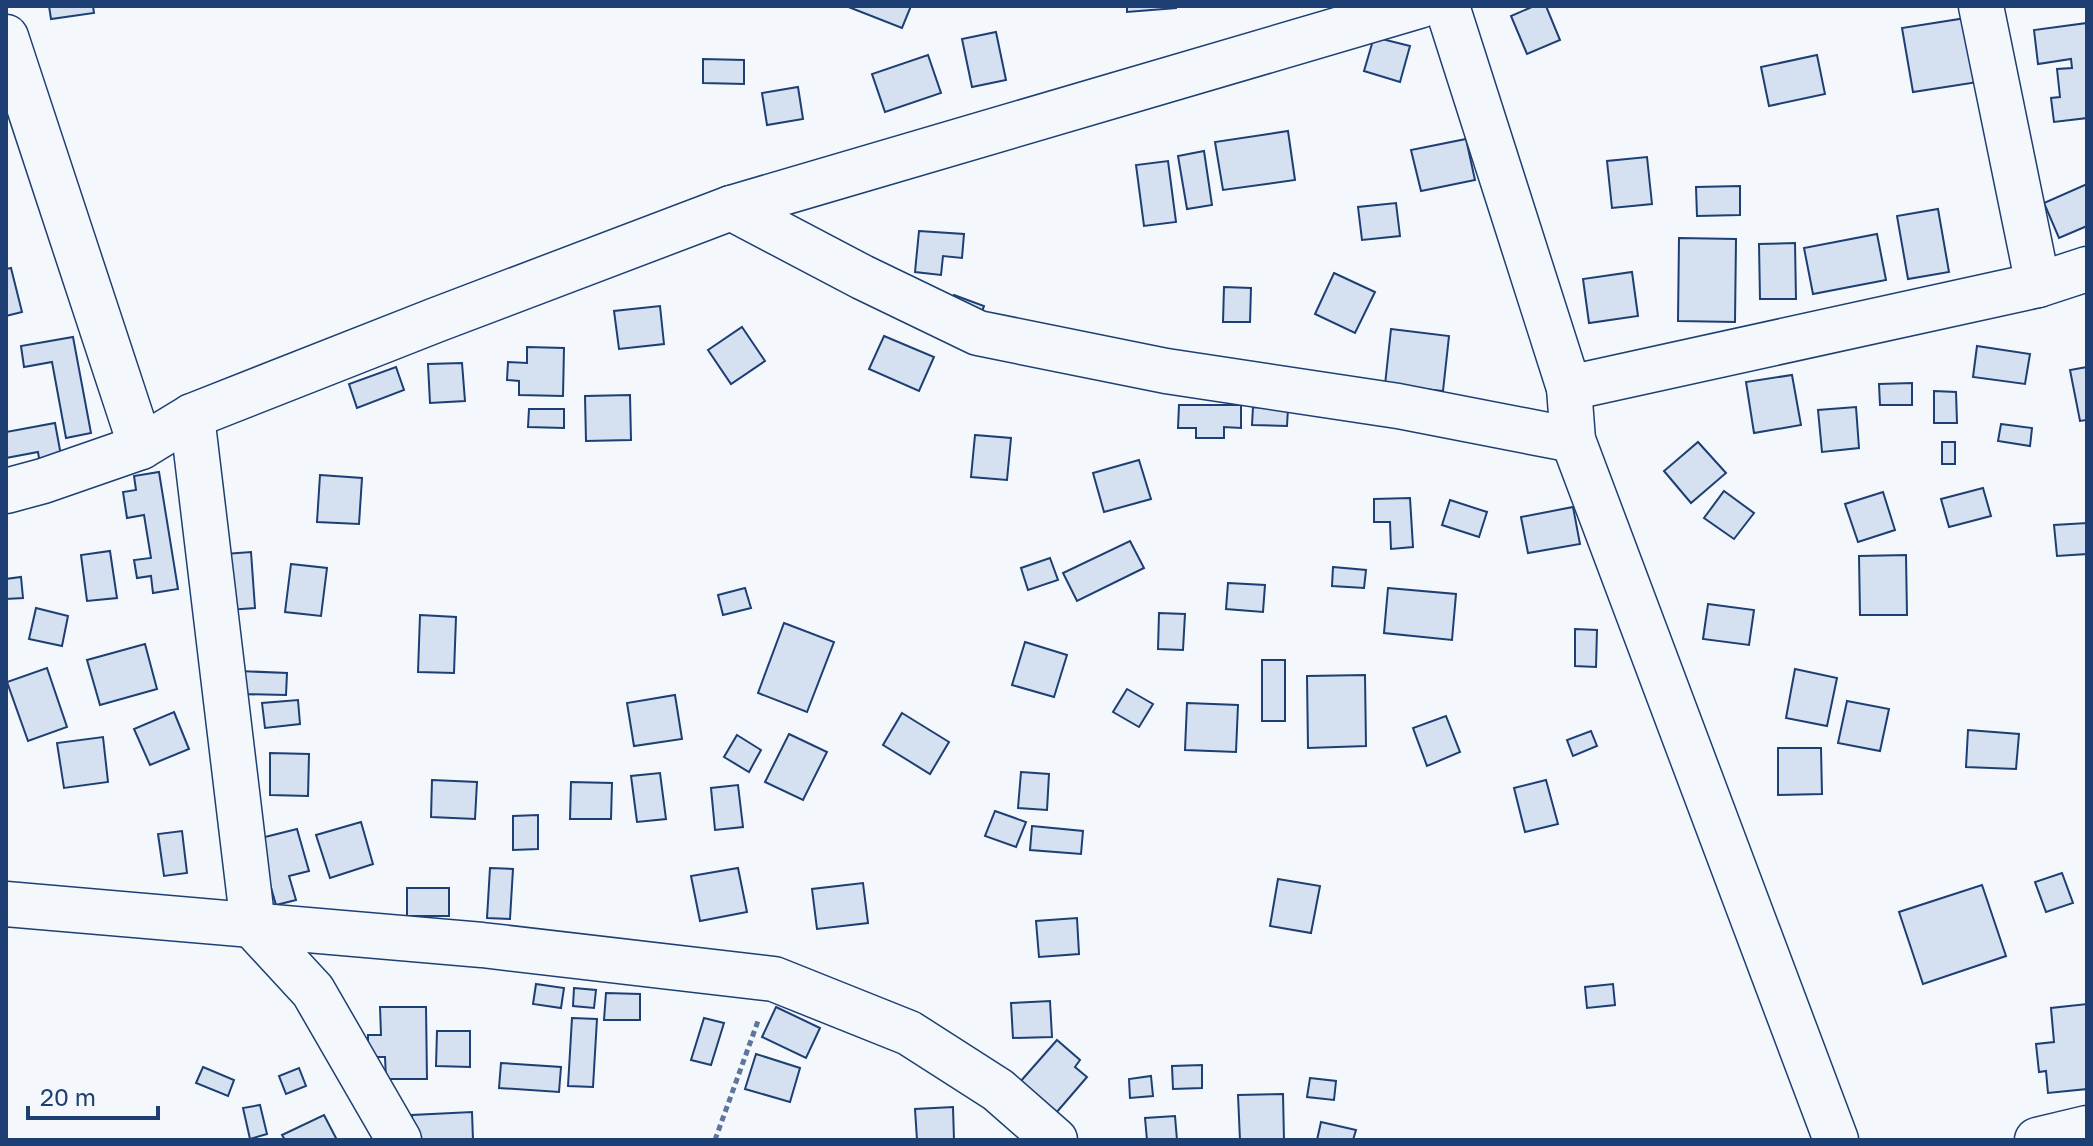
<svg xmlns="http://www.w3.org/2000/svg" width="2093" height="1146" font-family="'Golos Text',sans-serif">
  <rect width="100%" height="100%" fill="#f4f7fb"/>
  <!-- building -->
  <g fill="#d5e0f0" stroke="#1d3f73" stroke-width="2">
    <polygon points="49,6 93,6 94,13 51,19"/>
    <polygon points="846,6 911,6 902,28"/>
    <polygon points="1127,6 1176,6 1176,8 1127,12"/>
    <polygon points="1534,6 1546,6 1560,40 1527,54 1511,16"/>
    <polygon points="1966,18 1978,82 1913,92 1902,28"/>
    <polygon points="2087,23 2087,118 2054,122 2051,98 2060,97 2057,69 2072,68 2071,59 2038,64 2034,30"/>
    <polygon points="996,32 1006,80 972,87 962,39"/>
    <polygon points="1374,37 1410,46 1400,82 1364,71"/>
    <polygon points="928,55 941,93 885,112 872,74"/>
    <polygon points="1817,55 1825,94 1769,106 1761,67"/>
    <polygon points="703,59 744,60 744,84 703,83"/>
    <polygon points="798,87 803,119 767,125 762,93"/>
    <polygon points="1288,131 1295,180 1223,190 1215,142"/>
    <polygon points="1466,139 1475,180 1421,191 1411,150"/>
    <polygon points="1204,151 1212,205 1187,209 1178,156"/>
    <polygon points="1647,157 1652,204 1612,208 1607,161"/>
    <polygon points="1168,161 1176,222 1144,226 1136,165"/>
    <polygon points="2087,184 2087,226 2059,238 2044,203"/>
    <polygon points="1740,186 1740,215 1697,216 1696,187"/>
    <polygon points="1396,203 1400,236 1362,240 1358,207"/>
    <polygon points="1938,209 1949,272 1908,279 1897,216"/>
    <polygon points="919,231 964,234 962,258 943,256 941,275 915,272"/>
    <polygon points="1877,234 1886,280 1813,294 1804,248"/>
    <polygon points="1679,238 1736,239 1735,322 1678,321"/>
    <polygon points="1795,243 1796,299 1760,299 1759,244"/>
    <polygon points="11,268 22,312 6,316 6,269"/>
    <polygon points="1632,272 1638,316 1589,323 1583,279"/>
    <polygon points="1334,273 1375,292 1355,333 1315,314"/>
    <polygon points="1224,287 1251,288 1250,322 1223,322"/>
    <polygon points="954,295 984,306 977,325 947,313"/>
    <polygon points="660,306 664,344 619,349 614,311"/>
    <polygon points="742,327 765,361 731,384 708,350"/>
    <polygon points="1391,329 1449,336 1443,391 1385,385"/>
    <polygon points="884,336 934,357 919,391 869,369"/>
    <polygon points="73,337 91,433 66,438 52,362 24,367 21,346"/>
    <polygon points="1977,346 2030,354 2025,384 1973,377"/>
    <polygon points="527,347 564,348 563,396 519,395 519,381 507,380 508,362 527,363"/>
    <polygon points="462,363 465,401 430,403 428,364"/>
    <polygon points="396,367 404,390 357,408 349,384"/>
    <polygon points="2087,367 2087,420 2080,421 2070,370"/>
    <polygon points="1792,375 1801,425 1754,433 1746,382"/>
    <polygon points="1912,383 1912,405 1880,405 1879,384"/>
    <polygon points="1934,391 1956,392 1957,423 1934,423"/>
    <polygon points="630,395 631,440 586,441 585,396"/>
    <polygon points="1179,405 1241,405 1241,428 1224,427 1224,438 1196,438 1196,428 1178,428"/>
    <polygon points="1253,407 1288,408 1287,426 1252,425"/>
    <polygon points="1856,407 1859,448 1822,452 1818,410"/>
    <polygon points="529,409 564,409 564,428 528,427"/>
    <polygon points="55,423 62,461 40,464 38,452 6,458 6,432"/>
    <polygon points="2001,424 2032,428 2030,446 1998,441"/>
    <polygon points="975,435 1011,438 1007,480 971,477"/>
    <polygon points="1698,442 1726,473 1691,503 1664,471"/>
    <rect x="1942" y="442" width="13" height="22"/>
    <polygon points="1139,460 1151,499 1104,512 1093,473"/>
    <polygon points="159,472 178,589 153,593 151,576 137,578 134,560 151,558 144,515 127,518 123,492 136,490 134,476"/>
    <polygon points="320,475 362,478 359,524 317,522"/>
    <polygon points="1983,488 1991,516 1949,527 1941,499"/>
    <polygon points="1724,491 1754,513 1734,539 1704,518"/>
    <polygon points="1883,492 1895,530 1858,542 1845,504"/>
    <polygon points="1410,498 1413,547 1391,549 1390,522 1374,522 1374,499"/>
    <polygon points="1450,500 1487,512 1479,537 1442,525"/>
    <polygon points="1573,507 1580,544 1528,553 1521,517"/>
    <polygon points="2087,523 2087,554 2057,556 2054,525"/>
    <polygon points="1130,541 1144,568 1077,601 1063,573"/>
    <polygon points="110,551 117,598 87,601 81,555"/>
    <polygon points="251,552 255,608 228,610 225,554"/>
    <polygon points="1906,555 1907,615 1860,615 1859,556"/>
    <polygon points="1050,558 1058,580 1028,590 1021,568"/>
    <polygon points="291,564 327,568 321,616 285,612"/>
    <polygon points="1333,567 1366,570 1364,588 1332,586"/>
    <polygon points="21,577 23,598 6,599 6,579"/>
    <polygon points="1228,583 1265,585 1263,612 1226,609"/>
    <polygon points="745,588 751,608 723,615 718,595"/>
    <polygon points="1388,588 1456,594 1452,640 1384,633"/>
    <polygon points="1708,604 1754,610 1749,645 1703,639"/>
    <polygon points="36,608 68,616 62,646 29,639"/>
    <polygon points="1159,613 1185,614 1183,650 1158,649"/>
    <polygon points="420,615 456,617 454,673 418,672"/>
    <polygon points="784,623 834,642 807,712 758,693"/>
    <polygon points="1575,629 1597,630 1596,667 1575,666"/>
    <polygon points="1025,642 1067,655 1054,697 1012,685"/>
    <polygon points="145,644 157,689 100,705 87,660"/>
    <rect x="1262" y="660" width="23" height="61"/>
    <polygon points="47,668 67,727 28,741 7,682"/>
    <polygon points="1795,669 1837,678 1827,726 1786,718"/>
    <polygon points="239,671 287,673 286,695 238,694"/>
    <polygon points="1365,675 1366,746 1308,748 1307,676"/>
    <polygon points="1127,689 1153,704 1139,727 1113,712"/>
    <polygon points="675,695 682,739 634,746 627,703"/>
    <polygon points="298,700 300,724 265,728 262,703"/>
    <polygon points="1847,701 1889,709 1880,751 1838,743"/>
    <polygon points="1187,703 1238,705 1236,752 1185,750"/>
    <polygon points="174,712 189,749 150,765 134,729"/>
    <polygon points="902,713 949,742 930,774 883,745"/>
    <polygon points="1446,716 1460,752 1427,766 1413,728"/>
    <polygon points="1968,730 2019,734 2016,769 1966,767"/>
    <polygon points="1591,731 1597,746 1573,756 1567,740"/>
    <polygon points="789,734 827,752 803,800 765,782"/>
    <polygon points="737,735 761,750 749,772 724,757"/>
    <polygon points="103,737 108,782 64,788 57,743"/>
    <polygon points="1778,748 1821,748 1822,794 1778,795"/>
    <polygon points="270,753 309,754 308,796 270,795"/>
    <polygon points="1021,772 1049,774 1047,810 1018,808"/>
    <polygon points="660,773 666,819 637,822 631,776"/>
    <polygon points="432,780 477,782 475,819 431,817"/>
    <polygon points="1546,780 1558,824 1525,832 1514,788"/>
    <polygon points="571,782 612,783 611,819 570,819"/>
    <polygon points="738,785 743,827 715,830 711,788"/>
    <polygon points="995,811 1026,822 1016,847 985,836"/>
    <polygon points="538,815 538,849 513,850 513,816"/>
    <polygon points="361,822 373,864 330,878 316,835"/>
    <polygon points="1032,826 1083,831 1081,854 1030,850"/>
    <polygon points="297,829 309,871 289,876 296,900 276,905 257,839"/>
    <polygon points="182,831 187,873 164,876 158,834"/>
    <polygon points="490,868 513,869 510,919 487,918"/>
    <polygon points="738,868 747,912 700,921 691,876"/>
    <polygon points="2062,873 2073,903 2046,912 2035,882"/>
    <polygon points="1278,879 1320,886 1311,933 1270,926"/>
    <polygon points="863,883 868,923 817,929 812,889"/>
    <polygon points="1982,885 2006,956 1923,984 1899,912"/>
    <rect x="407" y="888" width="42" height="28"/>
    <polygon points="1077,918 1079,954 1039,957 1036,921"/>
    <polygon points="536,984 564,988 561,1008 533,1004"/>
    <polygon points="1613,984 1615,1005 1587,1008 1585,987"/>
    <polygon points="574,988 596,990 594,1008 573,1006"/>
    <polygon points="606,993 640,994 640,1020 604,1020"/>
    <polygon points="1050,1001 1052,1037 1013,1038 1011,1003"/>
    <polygon points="2087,1004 2087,1089 2048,1093 2046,1071 2039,1072 2036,1044 2054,1042 2051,1008"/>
    <polygon points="380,1007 426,1007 427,1079 386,1079 385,1057 368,1057 368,1035 381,1035"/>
    <polygon points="776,1007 820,1028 806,1058 762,1037"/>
    <polygon points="572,1018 597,1019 593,1087 568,1086"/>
    <polygon points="704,1018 724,1023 711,1065 691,1060"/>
    <polygon points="437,1031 470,1031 470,1067 436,1066"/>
    <polygon points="1057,1040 1080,1060 1075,1067 1087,1077 1056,1113 1020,1082"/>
    <polygon points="756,1054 800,1068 790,1102 745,1089"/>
    <polygon points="501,1063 561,1067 559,1092 499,1088"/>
    <polygon points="1202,1065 1202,1088 1173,1089 1172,1066"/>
    <polygon points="203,1067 234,1080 228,1096 196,1083"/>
    <polygon points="299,1068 306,1086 286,1094 279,1076"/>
    <polygon points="1151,1076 1153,1096 1130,1098 1129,1079"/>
    <polygon points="1310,1078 1336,1081 1334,1100 1307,1097"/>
    <polygon points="1283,1094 1284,1140 1240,1140 1238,1095"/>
    <polygon points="260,1105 267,1134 250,1139 243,1108"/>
    <polygon points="953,1107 954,1140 917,1140 915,1109"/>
    <polygon points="472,1112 473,1140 413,1140 412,1115"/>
    <polygon points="324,1115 337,1140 285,1140 282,1135"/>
    <polygon points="1175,1116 1177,1140 1147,1140 1145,1118"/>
    <polygon points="1321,1122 1356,1130 1353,1140 1317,1140"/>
  </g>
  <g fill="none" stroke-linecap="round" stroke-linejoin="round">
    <defs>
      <g id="minor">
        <polyline points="1447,6 1569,388 1573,440 1836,1140"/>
        <polyline points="1981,6 2038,285"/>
        <polyline points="6,37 141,447"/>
        <polyline points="731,208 862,277 978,333 1166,371 1398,406 1573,440"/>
        <polyline points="1569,388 2038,285 2087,269"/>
        <polyline points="192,416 253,926 313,991 399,1140"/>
        <polyline points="6,491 43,481 141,447 192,416 436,320 731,208 1419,6"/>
        <polyline points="6,904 482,945 774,979 909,1033 998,1090 1055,1140"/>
        <polyline points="2037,1140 2087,1128"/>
      </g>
    </defs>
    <!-- minor casing -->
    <use href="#minor" stroke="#1d3f73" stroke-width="47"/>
    <!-- path -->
    <polyline stroke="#5e769c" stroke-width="5" stroke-dasharray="6 4" stroke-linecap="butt" points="715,1140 758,1021"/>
    <!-- minor -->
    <use href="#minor" stroke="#f4f7fb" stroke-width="44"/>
  </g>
  <!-- border -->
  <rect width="2093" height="1146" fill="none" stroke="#1d3f73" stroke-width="16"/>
  <!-- scale -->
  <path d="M28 1106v12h130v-12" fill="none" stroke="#1d3f73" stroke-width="4"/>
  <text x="40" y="1106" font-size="24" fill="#1d3f73" stroke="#f4f7fb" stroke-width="6" paint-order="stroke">20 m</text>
</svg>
